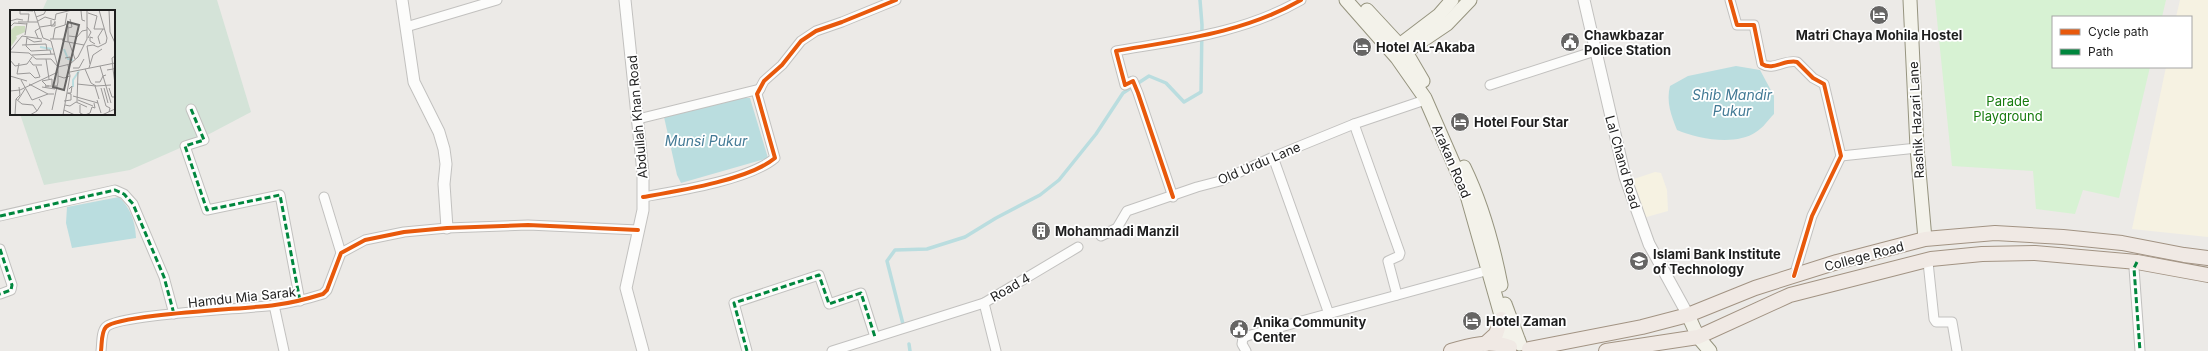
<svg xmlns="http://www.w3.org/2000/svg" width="2208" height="351" font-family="Inter,sans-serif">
  <rect width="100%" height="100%" fill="#eceae7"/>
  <!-- education -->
  <g fill="#f6f2e2">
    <polygon points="2180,0 2208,0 2208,237 2132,229 2166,67 2191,67 2191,17 2176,17"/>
    <polygon points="1655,172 1661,173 1667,190 1668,211 1643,218 1631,180"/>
  </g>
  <!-- wetland -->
  <polygon fill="#d4e3d8" points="47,0 217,0 251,112 196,141 130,170 44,185 20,114 114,114 114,11 42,11"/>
  <!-- park -->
  <polygon fill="#d7f2d3" points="1935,0 2166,0 2162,17 2053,17 2053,67 2150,67 2119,198 2083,190 2075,214 2036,209 2033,171 1952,166"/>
  <!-- water -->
  <g fill="#badddf">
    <path d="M1736,66L1760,70L1774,96V114C1768,120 1763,128 1756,132C1736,146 1698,139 1677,130C1671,115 1666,102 1670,86L1688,76Z"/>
    <polygon points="743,98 750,98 768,158 681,183 677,175 664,117"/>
    <path d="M119,197C131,209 135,221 136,238L72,248L66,223L67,207Z"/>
  </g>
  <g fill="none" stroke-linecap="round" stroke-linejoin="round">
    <!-- stream -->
    <g stroke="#badddf" stroke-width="3.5">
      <polyline points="903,324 887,261 895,250 927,249 965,237 996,218 1040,195 1059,180 1096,134 1123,93 1149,76 1166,83 1184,102 1201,92 1202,25 1200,0"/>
      <polyline points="909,344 910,351"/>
    </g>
    <defs>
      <g id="minor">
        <path d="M1730,0L1737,25H1754L1762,64C1773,71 1785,59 1797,62L1813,78L1824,84L1841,156L1812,216L1794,276"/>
        <polyline points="406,27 497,0"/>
        <polyline points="1490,85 1595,51"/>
        <polyline points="191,109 204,140 185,146 207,210 280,195 300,301"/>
        <polyline points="638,119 760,89"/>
        <polyline points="1354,124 1400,253 1399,256 1388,261 1397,295"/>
        <polyline points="1841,156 1917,148"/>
        <polyline points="1273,157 1329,314"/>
        <polyline points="324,197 341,253"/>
        <path d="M643,197C678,191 749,180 775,158L757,94L764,81L782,65L801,41L816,31L842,22L896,0"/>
        <path d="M1173,197L1138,93L1133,81L1125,85L1116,51C1179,40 1244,33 1301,0"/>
        <polyline points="0,216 115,190 124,194 133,204 164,277 174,314"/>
        <polyline points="1101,236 1117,228 1127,211 1197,187 1220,181 1273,157 1354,124 1425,100"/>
        <polyline points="0,249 12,285 11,290 0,294"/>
        <polyline points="1930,260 1928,262 1934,319 1936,322 1952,322 1957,351"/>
        <polyline points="2137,262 2134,268 2140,351"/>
        <polyline points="274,305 284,351"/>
        <path d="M101,351C102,344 101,332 106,327C120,314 248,309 275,305C292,303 307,299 323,294L327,290L341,253L365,240L404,232L447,228L528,225L638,230"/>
        <polyline points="747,351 734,303 819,275 829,304 861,293 875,337"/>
        <polyline points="832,351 984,303"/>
        <polyline points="996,351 984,303 1078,247"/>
        <polyline points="1246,351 1242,344 1243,338 1247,336 1489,270"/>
      </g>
      <g id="tertiary">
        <polyline points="402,0 414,82 439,132 444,149 446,164 444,184 447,228"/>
        <polyline points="625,0 643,173 643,210 626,288 643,351"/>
        <polyline points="1584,0 1625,177 1649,244 1688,315"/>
      </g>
      <g id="secondary">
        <polyline points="1346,0 1397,58 1425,98 1466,192 1510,347"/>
        <polyline points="1910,0 1917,148 1925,239"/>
        <polyline points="1367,10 1406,52 1423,81"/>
        <polyline points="1393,50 1439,15 1452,0"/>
        <polyline points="1398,57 1447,24 1470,0"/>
        <path d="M1464,167C1482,204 1493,244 1501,285"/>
        <polyline points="1505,304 1520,344"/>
        <polyline points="1688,315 1698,337 1710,351"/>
      </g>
      <g id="primary">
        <polyline points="1485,344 1496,334 1501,319"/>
        <polyline points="1529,349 1642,327 1688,315 1755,288 1837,262 1925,239 1995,233 2063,237 2122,243 2184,255 2208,258"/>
        <path d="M1451,351C1470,345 1490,340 1510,347"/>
        <polyline points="1606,351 1698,337 1790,295 1931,259 1982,254 2035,253 2137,262 2208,275"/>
      </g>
    </defs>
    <!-- minor casing -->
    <use href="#minor" stroke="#c2c1bf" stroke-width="11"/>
    <!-- tertiary casing -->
    <use href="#tertiary" stroke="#c2c1bf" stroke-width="13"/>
    <!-- secondary casing -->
    <use href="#secondary" stroke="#96947f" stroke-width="15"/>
    <!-- primary casing -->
    <use href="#primary" stroke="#a29383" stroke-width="16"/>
    <!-- minor -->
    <use href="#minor" stroke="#fcfcfb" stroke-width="9"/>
    <!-- tertiary -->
    <use href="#tertiary" stroke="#fcfcfb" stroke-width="11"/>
    <!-- secondary -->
    <use href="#secondary" stroke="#f3f2ea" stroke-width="13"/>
    <!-- primary -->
    <use href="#primary" stroke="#f0e9e4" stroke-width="14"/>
    <!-- quiet -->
    <g stroke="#00873e" stroke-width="3" stroke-dasharray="6 3" stroke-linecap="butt">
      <polyline points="191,109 204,140 185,146 207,210 280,195 300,301"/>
      <polyline points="0,216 115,190 124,194 133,204 164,277 174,314"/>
      <polyline points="0,249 12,285 11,290 0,294"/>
      <polyline points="2137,262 2134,268 2140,351"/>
      <polyline points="747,351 734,303 819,275 829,304 861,293 875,337"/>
    </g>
    <defs>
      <g id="cycleway">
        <path d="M1730,0L1737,25H1754L1762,64C1773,71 1785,59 1797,62L1813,78L1824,84L1841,156L1812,216L1794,276"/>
        <path d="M643,197C678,191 749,180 775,158L757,94L764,81L782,65L801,41L816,31L842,22L896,0"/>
        <path d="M1173,197L1138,93L1133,81L1125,85L1116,51C1179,40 1244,33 1301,0"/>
        <path d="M101,351C102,344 101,332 106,327C120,314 248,309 275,305C292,303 307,299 323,294L327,290L341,253L365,240L404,232L447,228L528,225L638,230"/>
      </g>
    </defs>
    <!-- cycleway casing -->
    <use href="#cycleway" stroke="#fff" stroke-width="6"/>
    <!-- cycleway -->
    <use href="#cycleway" stroke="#e8590c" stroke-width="4"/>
  </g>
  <!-- icons -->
  <defs>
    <symbol id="hotel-disc" viewBox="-11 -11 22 22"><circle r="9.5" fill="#666564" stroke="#fff"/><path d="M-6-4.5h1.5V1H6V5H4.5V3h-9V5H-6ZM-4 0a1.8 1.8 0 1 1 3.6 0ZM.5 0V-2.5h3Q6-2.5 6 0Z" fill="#fff"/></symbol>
    <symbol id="civic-disc" viewBox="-11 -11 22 22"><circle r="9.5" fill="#666564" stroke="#fff"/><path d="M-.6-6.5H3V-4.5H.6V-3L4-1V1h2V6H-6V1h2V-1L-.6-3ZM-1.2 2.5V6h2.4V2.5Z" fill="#fff"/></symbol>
    <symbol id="building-disc" viewBox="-11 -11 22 22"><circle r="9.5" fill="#666564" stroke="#fff"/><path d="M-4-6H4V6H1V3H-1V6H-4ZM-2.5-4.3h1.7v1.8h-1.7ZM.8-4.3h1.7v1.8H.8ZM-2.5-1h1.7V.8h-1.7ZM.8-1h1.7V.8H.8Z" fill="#fff"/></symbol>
    <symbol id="university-disc" viewBox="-11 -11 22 22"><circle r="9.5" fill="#666564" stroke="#fff"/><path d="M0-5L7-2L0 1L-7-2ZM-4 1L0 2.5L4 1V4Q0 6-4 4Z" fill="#fff"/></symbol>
  </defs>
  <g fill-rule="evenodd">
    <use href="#hotel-disc" x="1868" y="4" width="22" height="22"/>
    <use href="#civic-disc" x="1559" y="31" width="22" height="22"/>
    <use href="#hotel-disc" x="1351" y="36" width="22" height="22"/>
    <use href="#hotel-disc" x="1449" y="111" width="22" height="22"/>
    <use href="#building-disc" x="1030" y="220" width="22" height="22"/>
    <use href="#university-disc" x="1628" y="250" width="22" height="22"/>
    <use href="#hotel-disc" x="1461" y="310" width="22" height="22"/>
    <use href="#civic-disc" x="1228" y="318" width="22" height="22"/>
  </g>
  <g text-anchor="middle" stroke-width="3.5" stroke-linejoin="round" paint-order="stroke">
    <!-- poi labels -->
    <g font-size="13" font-weight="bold" fill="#1e1e1e" stroke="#fff" text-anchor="start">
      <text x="1584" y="40">Chawkbazar<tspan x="1584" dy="15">Police Station</tspan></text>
      <text x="1879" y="40" text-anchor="middle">Matri Chaya Mohila Hostel</text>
      <text x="1376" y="52">Hotel AL-Akaba</text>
      <text x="1474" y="127">Hotel Four Star</text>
      <text x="1055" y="236">Mohammadi Manzil</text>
      <text x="1653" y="259">Islami Bank Institute<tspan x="1653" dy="15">of Technology</tspan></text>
      <text x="1486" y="326">Hotel Zaman</text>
      <text x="1253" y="327">Anika Community<tspan x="1253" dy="15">Center</tspan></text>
    </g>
    <!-- park labels -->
    <g font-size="13" fill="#167b0d" stroke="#fff">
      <text x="2008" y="106">Parade<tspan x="2008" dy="15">Playground</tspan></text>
    </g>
    <!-- street labels -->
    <g font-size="13" fill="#1e1e1e" stroke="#fff">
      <text transform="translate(637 117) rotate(-95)" y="5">Abdullah Khan Road</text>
      <text transform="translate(1916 120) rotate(-93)" y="5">Rashik Hazari Lane</text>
      <text transform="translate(1452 161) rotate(67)" y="5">Arakan Road</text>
      <text transform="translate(1623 162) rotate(74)" y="5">Lal Chand Road</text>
      <text transform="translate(1259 163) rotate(-23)" y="5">Old Urdu Lane</text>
      <text transform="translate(1864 256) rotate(-15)" y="5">College Road</text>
      <text transform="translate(1010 287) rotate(-30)" y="5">Road 4</text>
      <text transform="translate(242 297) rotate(-6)" y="5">Hamdu Mia Sarak</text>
    </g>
    <!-- water labels -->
    <g font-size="14" font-style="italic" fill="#437a95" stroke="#fff">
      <text x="1732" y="100">Shib Mandir<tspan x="1732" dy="16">Pukur</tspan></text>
      <text x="706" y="146">Munsi Pukur</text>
    </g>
  </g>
  <!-- overview -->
  <g transform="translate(10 10)">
    <rect width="105" height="105" fill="#eceae7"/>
    <path d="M5,16H15V22L6,26L7,28L0,38V21Z" fill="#ccdbbd"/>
    <path fill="none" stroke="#badddf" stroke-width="2" d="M30,37L42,39M54,39L58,49L63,50M63,77V70L69,61"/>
    <path fill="none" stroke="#9a9897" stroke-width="1" d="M6,0L23,1M10,0V4H19L18,12M24,0L33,28M63,0H77M99,0L100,22L105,33M71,1L72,10L75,11M78,3L87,6L84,19H94M26,7L34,4L36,0M41,10V16H45V11M0,11L7,9L13,10M28,11L35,7L45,10L46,4L62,0M8,12H28M55,14L58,16V32M0,17L4,13L17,14M30,17L43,15L45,12M77,17L81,22L78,28M58,18L62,17L60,9M15,25L17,13M59,26L67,27L72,21L77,20M17,27L16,36L21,41L40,40L41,44M17,28L24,32L32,31M28,28L25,21L30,18M33,28L41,31L48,57L60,54L68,47L77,29V0M83,28L80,27V31L85,34M40,29H54L56,21M43,29L45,18L55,15L57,3M52,29L53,31L74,35M59,32L65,49M90,34L88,27L93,19M12,35L36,34L37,40M88,37L96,33L97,28L89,0M0,41L12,26L32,29M0,42L19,43L26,49H41L48,57M22,45L45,44M105,46L102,48L103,59L105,58M55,48L60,47V54M36,49L39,69M0,50L5,56L17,54L22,47M20,51L23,55H32M9,53L7,64L20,63L25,68L30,67L26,56M80,54L77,36L83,35L88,37M63,58H69L74,49M79,58L83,45L92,39M97,60L103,59L105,74M60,62L105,53M96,65L93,66L101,93M0,66L17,71M48,66L54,68L60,66M11,70L22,90L38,84H44M85,72H90L93,66L90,56M19,74L38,84M67,74L86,76L81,73L75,59M36,75L32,71L42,69V75M39,76H35H47M85,76L89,89M86,76L101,75M32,77L45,79M91,78L96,96L100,98L99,102M94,78L98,93M99,78L102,87H105M0,81L10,80L48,62M58,83H61L62,76L59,79M63,86L88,93M6,89L12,94L23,95L27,101L20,105M8,90L15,79M68,90L83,96M87,90L91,103M54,91L61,90V84L57,83M67,92L68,62M55,95L60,96L66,92L77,97M70,95V103L74,105M42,100L48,72V57M54,100L65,105M27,101L32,93L29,89M5,105L6,89L10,85L9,77M53,105L60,66L58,55M75,105L80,103L82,97L85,98L84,93M92,105L105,99"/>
    <path fill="#666564" fill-opacity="0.15" stroke="#666564" stroke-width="2" d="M58,12L69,15L54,80L43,77Z"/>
    <rect width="105" height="105" fill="none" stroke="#1e1e1e" stroke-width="2"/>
  </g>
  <!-- legend -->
  <rect x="2052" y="16" width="140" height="52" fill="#ffffff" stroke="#a5a5a5"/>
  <rect x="2060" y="29" width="20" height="6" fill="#e8590c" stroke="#a5a5a5"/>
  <text x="2088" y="36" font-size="12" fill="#1e1e1e">Cycle path</text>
  <rect x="2060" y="49" width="20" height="6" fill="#00873e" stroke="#a5a5a5"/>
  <text x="2088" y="56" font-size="12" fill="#1e1e1e">Path</text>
</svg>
